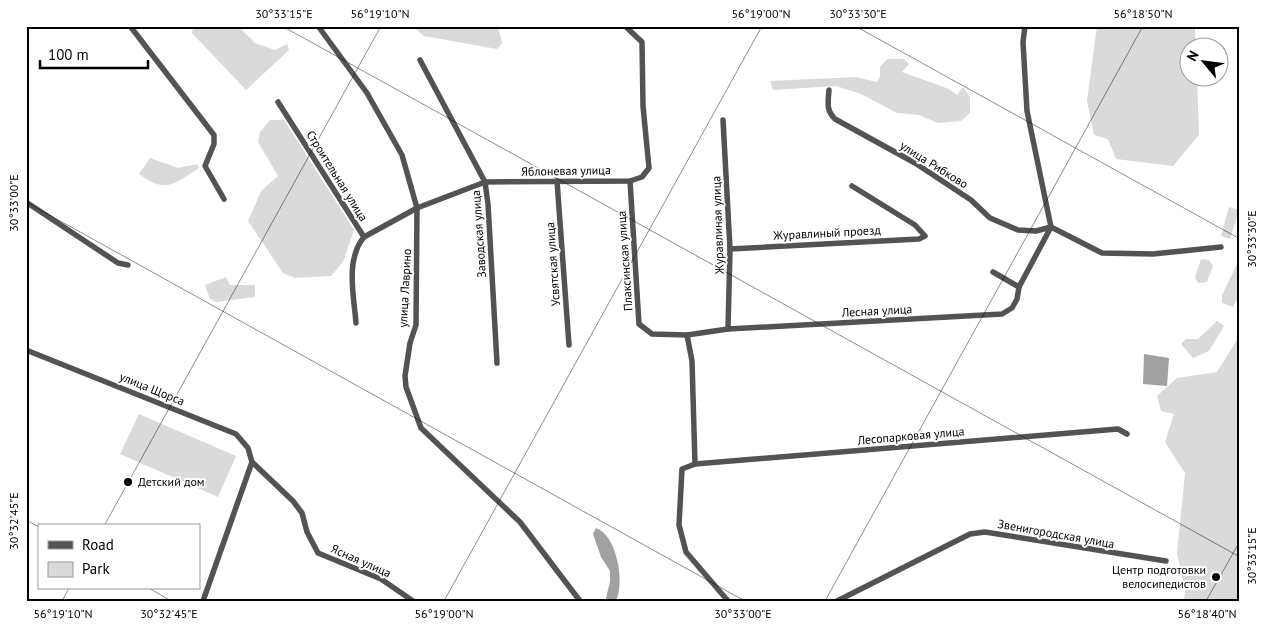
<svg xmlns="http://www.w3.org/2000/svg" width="1266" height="627" font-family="'PT Sans',sans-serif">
  <rect width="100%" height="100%" fill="#fff"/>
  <!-- green -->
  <g fill="#dadada">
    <polygon points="196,26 238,26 255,43 275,50 287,44 289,50 246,90 191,32"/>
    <polygon points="412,26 498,26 502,43 497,49 424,36"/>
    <polygon points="1097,26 1189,26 1195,29 1196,47 1188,48 1188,78 1197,78 1199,135 1173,166 1116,159 1108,139 1094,135 1087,101"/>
    <polygon points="887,59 904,59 909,64 902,72 949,89 957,95 963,87 970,97 970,113 961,121 938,123 919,115 897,113 861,94 836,86 773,90 770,81 856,77 877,82 880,76 880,67"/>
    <polygon points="270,120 284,120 354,230 343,262 331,276 295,278 283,273 248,221 261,191 278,176 258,142 260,132"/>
    <path d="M150,158L178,168L197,164L199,168C174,184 166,194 139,174Z"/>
    <polygon points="1229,207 1239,210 1230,239 1221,236"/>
    <polygon points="1240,258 1240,293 1233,307 1222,303 1222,295"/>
    <polygon points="1201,259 1209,260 1213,266 1207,282 1198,283 1195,277"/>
    <polygon points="226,277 230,285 255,285 255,297 216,302 210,299 205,285"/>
    <polygon points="1217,321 1224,326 1209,351 1193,358 1181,344 1186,339 1198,339"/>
    <polygon points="1240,335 1240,601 1184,601 1185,591 1177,553 1185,473 1165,442 1174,414 1161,411 1157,396 1177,378 1217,372"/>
    <polygon points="139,414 236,456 218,497 120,454"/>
  </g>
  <!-- water -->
  <g fill="#a1a1a1">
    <polygon points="1144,354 1169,358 1167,386 1143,384"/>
    <path d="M596,528C617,535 625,583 616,601H607L606,598L610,582V571L601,557L593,534Z"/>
  </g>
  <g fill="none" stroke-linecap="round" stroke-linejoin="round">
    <!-- minor -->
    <g stroke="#535353" stroke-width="5.5">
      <polyline points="130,26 214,135 214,144 205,166 224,199"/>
      <polyline points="318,26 367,93 402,155 417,208 416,325 410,343 405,376 406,387 421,428 520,522 580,601"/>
      <polyline points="707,26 716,26"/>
      <polyline points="420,60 485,182 488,204 497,363"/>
      <path d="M829,90C828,103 826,110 835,119L915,163L971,200L990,218L1018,230L1036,231L1051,227L1102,253L1153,254L1221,247"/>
      <path d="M278,102L364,237C345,260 354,296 356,323"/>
      <polyline points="723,120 730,249 728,329"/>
      <polyline points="557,181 569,345"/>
      <polyline points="630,181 639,324 652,334 687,335 728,329 1002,314 1012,308 1017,299 1019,287 1051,227 1027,111 1023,42 1025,26"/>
      <polyline points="26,202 118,263 128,265"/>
      <polyline points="364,237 417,208 485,182 630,181 642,177 649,168 643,106 642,42 625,26"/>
      <polyline points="730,249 919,239 925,236 915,225 852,186"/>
      <polyline points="993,272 1019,287"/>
      <polyline points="687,335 692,361 695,464 682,469 679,525 686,552 728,601"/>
      <polyline points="26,350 236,434 248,448 252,462 293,501 302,513 307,532 318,553 381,579 413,601"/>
      <polyline points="695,464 1118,429 1127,434"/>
      <polyline points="203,601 252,462"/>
      <polyline points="837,601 970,534 985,532 1166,561"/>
    </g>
  </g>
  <!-- ticks -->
  <path fill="none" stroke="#000" stroke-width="1" stroke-opacity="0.45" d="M282,26L1240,557M855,26L1240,239M26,202L745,601M26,520L39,527M104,526L381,26M149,588L171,601M62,601L69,588M444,601L762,26M825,601L1143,26M1206,601L1240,541"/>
  <!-- markers -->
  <g fill="#000" stroke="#fff" stroke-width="2">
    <circle cx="128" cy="482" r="5"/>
    <circle cx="1216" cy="577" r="5"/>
  </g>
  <g text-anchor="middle" stroke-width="4" stroke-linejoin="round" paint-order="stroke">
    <!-- street labels -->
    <g font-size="12" fill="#000" stroke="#fff">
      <text transform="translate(934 165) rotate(32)" y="4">улица Рибково</text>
      <text transform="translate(566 171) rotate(-1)" y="4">Яблоневая улица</text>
      <text transform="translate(337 176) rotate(58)" y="4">Строительная улица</text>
      <text transform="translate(718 225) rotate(-92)" y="4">Журавлиная улица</text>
      <text transform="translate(827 233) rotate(-3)" y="4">Журавлиный проезд</text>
      <text transform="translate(479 234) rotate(-94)" y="4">Заводская улица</text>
      <text transform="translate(625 261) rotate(-94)" y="4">Плаксинская улица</text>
      <text transform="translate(553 264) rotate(-94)" y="4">Усвятская улица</text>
      <text transform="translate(405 288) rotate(-87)" y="4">улица Лаврино</text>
      <text transform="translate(877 311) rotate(-3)" y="4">Лесная улица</text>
      <text transform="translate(152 389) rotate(22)" y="4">улица Щорса</text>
      <text transform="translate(911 436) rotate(-5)" y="4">Лесопарковая улица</text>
      <text transform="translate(1056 534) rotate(10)" y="4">Звенигородская улица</text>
      <text transform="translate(361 561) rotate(24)" y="4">Ясная улица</text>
    </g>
    <!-- poi labels -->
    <g font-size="12" fill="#000" stroke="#fff" text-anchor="start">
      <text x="138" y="486">Детский дом</text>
      <text x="1206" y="574" text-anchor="end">Центр подготовки<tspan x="1206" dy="14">велосипедистов</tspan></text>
    </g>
  </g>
  <!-- border -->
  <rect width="1266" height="627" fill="none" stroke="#ffffff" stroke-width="55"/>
  <!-- legend -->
  <rect x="38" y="524" width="162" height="65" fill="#ffffff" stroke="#999999"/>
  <rect x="48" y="541" width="25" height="8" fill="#535353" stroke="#999999"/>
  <text x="82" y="550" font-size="15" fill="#000000">Road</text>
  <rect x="48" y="562" width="25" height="15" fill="#dadada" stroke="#999999"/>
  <text x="82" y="574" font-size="15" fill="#000000">Park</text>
  <!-- north arrow -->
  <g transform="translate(1204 62) rotate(299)"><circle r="24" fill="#ffffff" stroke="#999999"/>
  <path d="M0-4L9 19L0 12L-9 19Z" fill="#000000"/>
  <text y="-8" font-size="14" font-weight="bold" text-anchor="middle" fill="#000000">N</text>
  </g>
  <!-- scale -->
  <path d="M40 60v8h108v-8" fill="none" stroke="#000000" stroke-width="2.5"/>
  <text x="48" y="60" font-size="15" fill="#000000" stroke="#ffffff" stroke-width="4" paint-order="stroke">100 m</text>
  <rect x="28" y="28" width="1210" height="572" fill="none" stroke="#000" stroke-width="2"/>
  <g font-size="12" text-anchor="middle" fill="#000">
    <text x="284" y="18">30°33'15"E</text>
    <text x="380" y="18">56°19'10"N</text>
    <text x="761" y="18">56°19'00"N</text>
    <text x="858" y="18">30°33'30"E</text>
    <text x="1143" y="18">56°18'50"N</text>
    <text transform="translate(14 203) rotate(-90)" y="4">30°33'00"E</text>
    <text transform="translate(1252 239) rotate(-90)" y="4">30°33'30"E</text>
    <text transform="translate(14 521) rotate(-90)" y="4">30°32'45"E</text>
    <text transform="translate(1252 556) rotate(-90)" y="4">30°33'15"E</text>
    <text x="63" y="618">56°19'10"N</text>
    <text x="169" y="618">30°32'45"E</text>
    <text x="444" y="618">56°19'00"N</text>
    <text x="743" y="618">30°33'00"E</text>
    <text x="1207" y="618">56°18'40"N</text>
  </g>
</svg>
